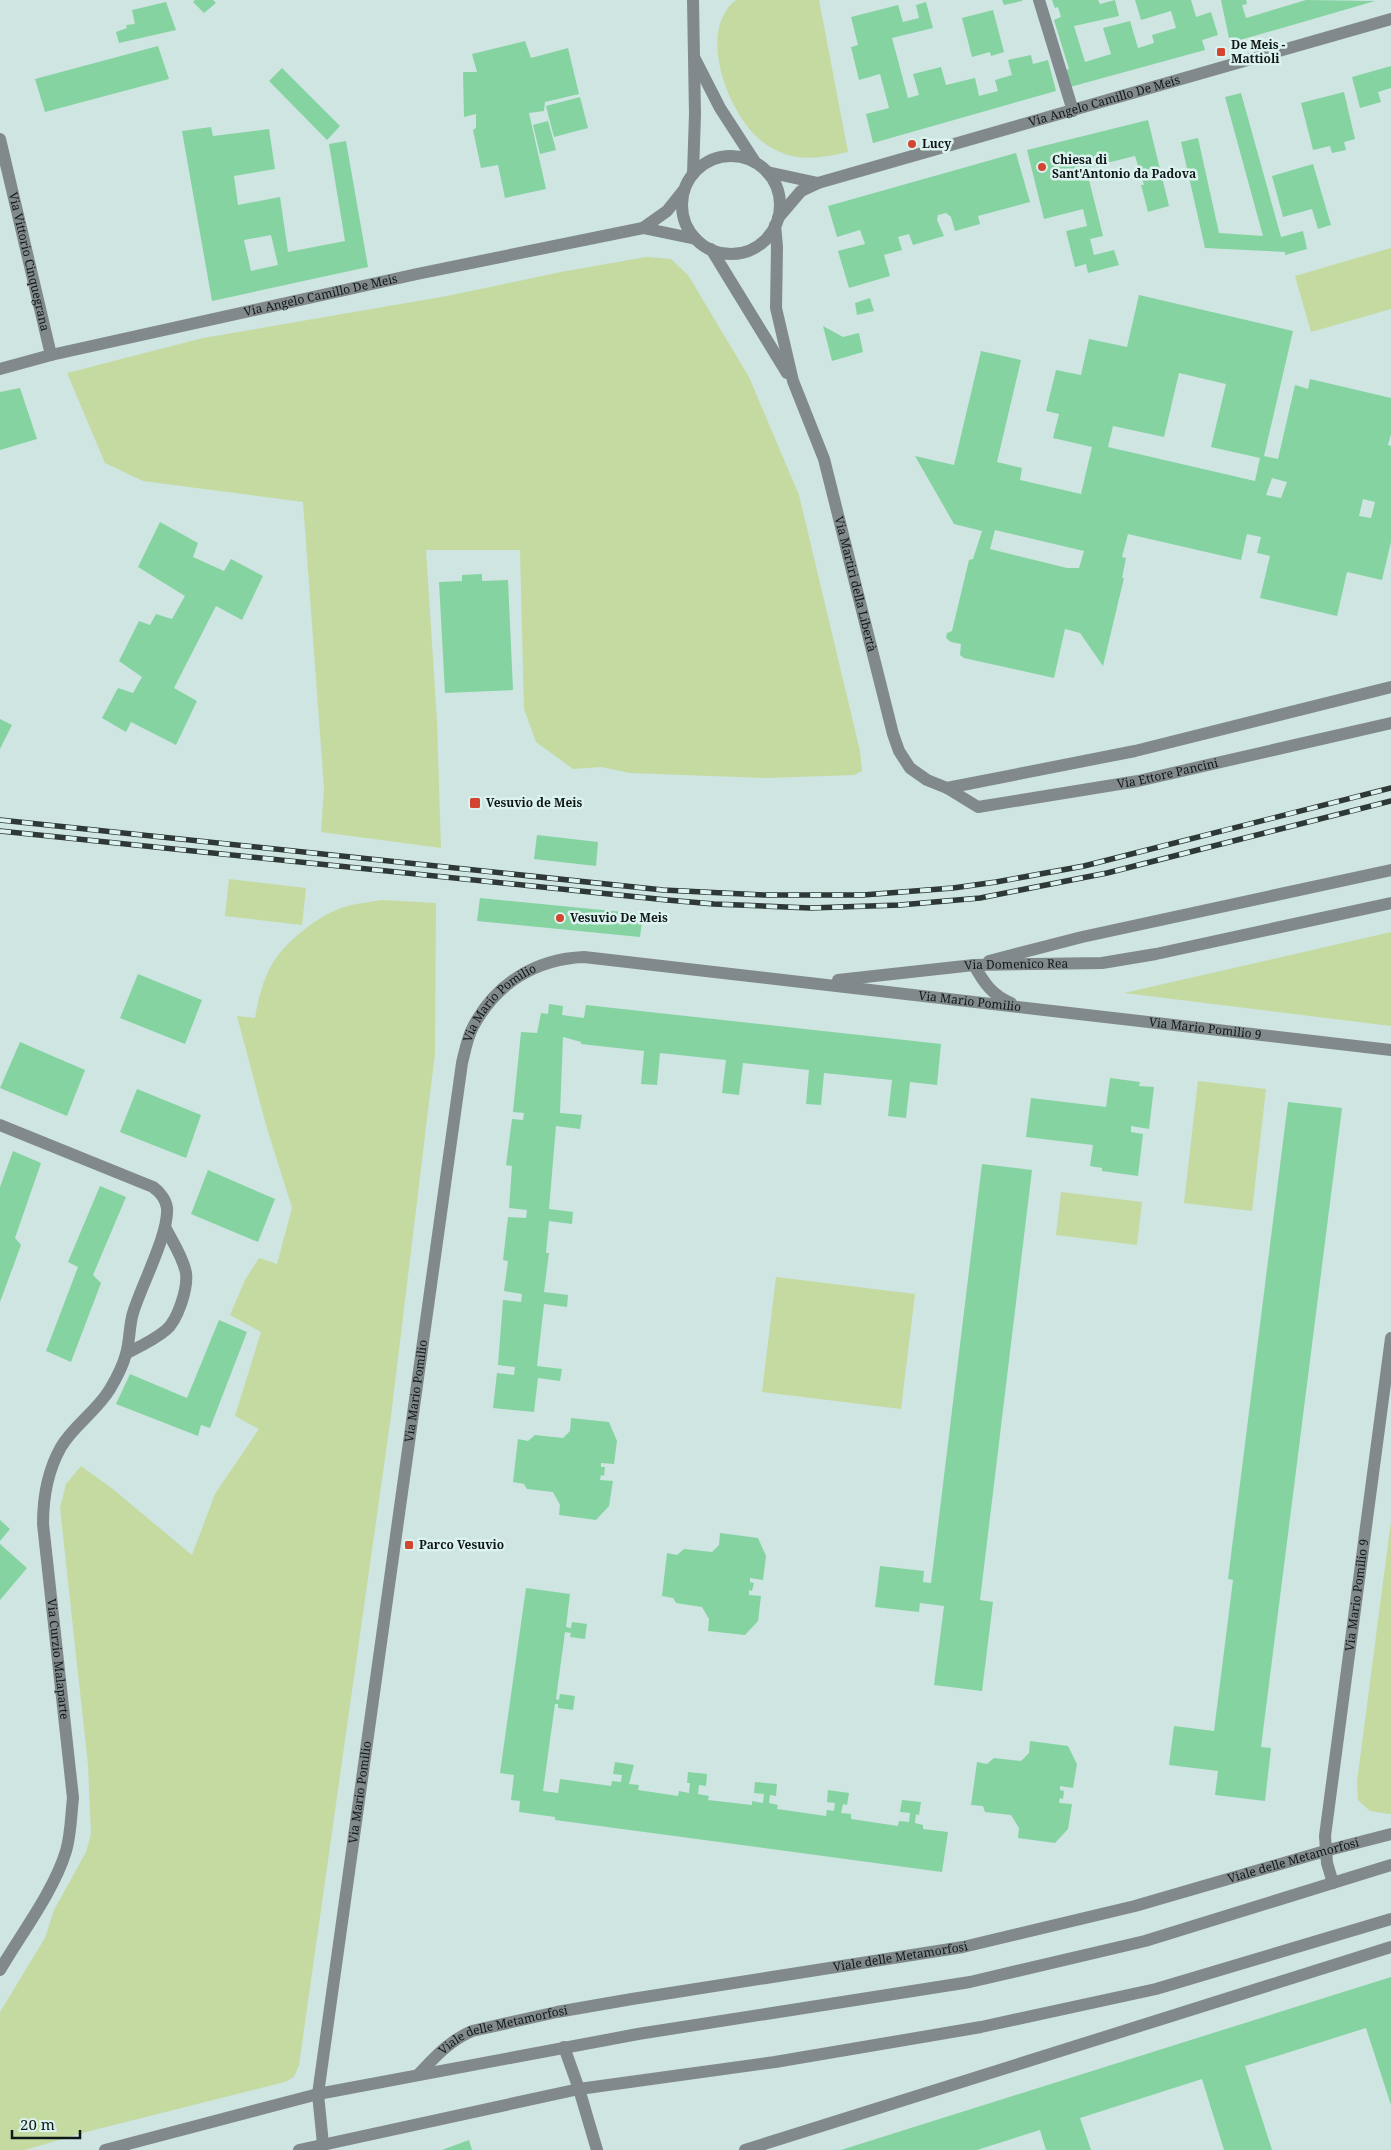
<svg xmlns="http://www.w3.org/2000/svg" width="1391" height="2150" font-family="'Noto Serif',serif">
  <rect width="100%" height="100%" fill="#cee5e2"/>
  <!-- green -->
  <g fill="#c5daa1">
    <path d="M736,0H819L848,152C819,158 798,163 770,147C731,125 694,32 736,0Z"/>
    <polygon points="1391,248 1391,309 1311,332 1295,276"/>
    <polygon points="646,257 671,259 688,275 749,377 799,495 860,751 862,771 854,775 767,778 630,773 601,767 573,769 536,742 524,709 520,550 426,550 437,721 441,848 321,832 324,788 303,502 143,481 105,463 67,373 203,338 447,296 561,272"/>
    <polygon points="229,879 306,888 302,925 225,916"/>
    <path d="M382,900L436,903L435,1053L391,1416L299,2065L294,2077L285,2082L86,2132L25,2150H0V2012L45,1938L54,1910L86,1852L91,1834L88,1765L60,1508L66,1484L81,1466L114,1490L192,1555L215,1494L259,1429L235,1416L261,1332L230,1315L245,1280L259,1258L277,1264L292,1208L266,1125L237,1016L255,1018C258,1002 261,986 269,970C281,944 320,913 348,906C359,903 371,902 382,900Z"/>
    <polygon points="1391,932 1391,1026 1124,993"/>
    <polygon points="1198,1081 1266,1089 1252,1211 1184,1203"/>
    <polygon points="1061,1192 1142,1202 1137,1245 1056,1235"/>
    <polygon points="776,1277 915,1294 901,1409 762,1392"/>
    <polygon points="1391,1521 1391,1814 1389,1814 1370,1811 1358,1800 1357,1782"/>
  </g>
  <!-- building -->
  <g fill="#86d3a2" fill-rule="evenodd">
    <polygon points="195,0 213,0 216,3 204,13 193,2"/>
    <polygon points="1002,0 1022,0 1022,1 1004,5"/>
    <polygon points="1052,0 1098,0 1100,4 1115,0 1119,16 1074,26 1085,62 1111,54 1103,28 1130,21 1138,48 1154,43 1152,35 1176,28 1171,11 1141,20 1135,0 1191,0 1196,17 1211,12 1218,35 1202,40 1205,50 1070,87 1065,70 1069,69 1054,20 1061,17 1058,7 1055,8"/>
    <polygon points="1221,0 1246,0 1247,4 1242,5 1246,18 1306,0 1375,1 1230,43"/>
    <polygon points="166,2 176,30 119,43 116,32 127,28 126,25 135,24 132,10"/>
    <polygon points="926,2 933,28 892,38 908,98 919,95 913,74 941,67 946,85 975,78 979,96 998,91 995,80 1012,75 1008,60 1031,55 1033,64 1048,60 1056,91 873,143 866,114 889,108 880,74 859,80 851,47 858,45 851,17 898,5 903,22 919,18 916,5"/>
    <polygon points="993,10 1004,52 991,56 990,52 972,57 962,18"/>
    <polygon points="525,41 531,58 568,48 579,94 545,102 544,111 529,113 546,189 505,198 498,165 481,168 473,130 476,128 476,114 464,117 463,72 477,72 472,54"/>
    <polygon points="158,46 169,79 45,112 35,79"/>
    <polygon points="1391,66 1391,88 1378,92 1381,102 1360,108 1352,77"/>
    <polygon points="282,68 340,126 327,140 269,81"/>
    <polygon points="1344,92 1355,139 1344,142 1346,150 1332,153 1330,146 1313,150 1301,103"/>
    <polygon points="1241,93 1281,237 1303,231 1307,249 1285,255 1285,252 1205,248 1181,142 1198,138 1219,233 1263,236 1225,97"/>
    <polygon points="580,97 588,128 554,137 546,106"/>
    <polygon points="1148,120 1169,206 1148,212 1141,185 1144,185 1135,156 1086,168 1103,236 1090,239 1094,255 1114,250 1119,265 1088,273 1086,264 1075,267 1066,231 1087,226 1083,209 1044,219 1027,150"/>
    <polygon points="548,121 556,150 540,154 533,125"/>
    <path d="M211,127L213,136L269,129L275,169L234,176L238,205L280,197L288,252L345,241L329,144L346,141L368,267L212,301L182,131ZM271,235L278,265L251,271L244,240Z"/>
    <polygon points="1016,153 1030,202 978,216 980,224 955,231 951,217 946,213 938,215 937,220 944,236 913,245 909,234 898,237 902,250 884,255 890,276 849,288 838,251 865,244 860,230 837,237 828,206"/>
    <polygon points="1313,164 1331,225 1318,229 1312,209 1283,217 1272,176"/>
    <path d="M1139,295L1293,331L1264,456L1278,459L1295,385L1308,389L1310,379L1391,398V434L1388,445L1391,446V542L1382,580L1347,572L1337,616L1260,598L1270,556L1257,553L1261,537L1247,534L1241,560L1128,534L1122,557L1126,558L1122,578H1124L1103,666L1080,633L1065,629L1054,678L964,658L960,655L961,644L951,642L946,638L947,633L952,631L969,560L973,559L982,531L954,524L915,456L954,465L981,351L1021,360L997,462L1022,468L1020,480L1081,494L1092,447L1053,438L1059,414L1046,411L1056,370L1081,375L1089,339L1127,347ZM1179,373L1226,384L1211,447L1260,458L1255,481L1108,447L1113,426L1164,437ZM1272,478L1287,482L1281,498L1266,495ZM1363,499L1375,502L1371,518L1359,516ZM995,530L1084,551L1079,568H1067L990,549Z"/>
    <polygon points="870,298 874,311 857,315 855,303"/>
    <polygon points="823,326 843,337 859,333 863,352 832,361"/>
    <polygon points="20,388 37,439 0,450 0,392"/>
    <polygon points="160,522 198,543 193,557 224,571 231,559 263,576 242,620 216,606 174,688 197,701 176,745 131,722 126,732 102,718 118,688 133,693 142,677 119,661 139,621 150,625 156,614 172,619 185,596 138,567"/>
    <polygon points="482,574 482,581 508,580 513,690 445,693 439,582 462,581 462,575"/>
    <polygon points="0,719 12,725 0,749"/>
    <polygon points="537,835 598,842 596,866 534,859"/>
    <polygon points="480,898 643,914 640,937 477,921"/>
    <polygon points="138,974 202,1000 185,1044 120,1018"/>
    <polygon points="549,1004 563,1006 562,1015 584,1018 586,1005 941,1044 937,1085 910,1082 906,1118 888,1116 892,1080 824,1073 821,1105 806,1104 809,1070 743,1063 739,1095 722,1093 726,1060 660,1053 657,1085 641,1084 644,1051 581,1044 581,1042 563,1037 560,1113 582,1115 580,1129 556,1126 549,1209 573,1212 572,1224 549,1221 546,1253 549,1253 544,1292 568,1295 567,1307 544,1304 537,1366 562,1369 560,1381 538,1378 534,1412 493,1408 497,1373 514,1375 515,1367 498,1365 503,1300 521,1302 522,1294 504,1291 508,1261 503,1260 508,1217 526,1218 527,1210 509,1208 512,1166 506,1165 512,1119 523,1120 524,1113 513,1112 521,1032 537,1033 541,1013 548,1014"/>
    <polygon points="20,1042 85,1070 67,1116 0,1088"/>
    <polygon points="1110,1078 1140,1082 1139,1086 1154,1087 1149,1129 1131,1126 1131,1132 1143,1134 1138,1176 1102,1171 1102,1168 1090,1166 1093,1145 1026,1137 1031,1098 1106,1107"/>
    <polygon points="137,1089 201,1115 186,1158 120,1132"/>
    <polygon points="1288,1102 1342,1108 1261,1747 1271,1748 1265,1801 1215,1795 1218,1771 1169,1765 1174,1726 1214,1731 1233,1580 1228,1579"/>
    <polygon points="13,1151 41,1163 15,1238 21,1245 0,1302 0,1187"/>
    <polygon points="982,1164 1032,1170 980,1600 993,1602 982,1691 934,1685 944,1606 920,1603 919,1612 875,1607 880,1566 924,1571 923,1582 931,1583"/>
    <polygon points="208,1170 275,1199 258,1242 191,1214"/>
    <polygon points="100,1186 126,1197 93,1275 101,1283 71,1362 46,1351 78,1267 68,1262"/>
    <polygon points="219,1320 247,1332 210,1428 201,1425 198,1436 116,1404 130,1374 187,1398"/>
    <polygon points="571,1418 609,1422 617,1441 614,1464 601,1463 601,1467 605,1467 604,1476 601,1475 600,1480 613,1481 609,1506 596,1520 559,1515 560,1505 553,1492 527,1489 524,1484 513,1482 518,1439 528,1441 535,1435 563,1438 570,1431"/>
    <polygon points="0,1520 10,1529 0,1541"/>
    <polygon points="720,1533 758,1538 766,1556 763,1580 750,1578 750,1582 754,1583 752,1591 749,1590 749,1595 761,1596 758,1621 745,1635 708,1631 709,1619 702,1607 676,1603 673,1598 662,1596 667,1553 677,1555 684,1549 712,1552 719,1545"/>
    <polygon points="0,1544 27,1568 0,1600"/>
    <polygon points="526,1588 570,1594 566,1627 571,1628 572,1622 587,1624 585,1639 570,1637 571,1633 565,1632 556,1699 559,1700 560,1694 575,1696 573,1710 558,1708 558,1704 555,1704 543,1791 558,1793 560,1779 611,1786 612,1781 621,1782 622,1775 613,1774 615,1762 634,1765 629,1784 639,1785 638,1790 678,1796 679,1791 689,1793 690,1783 687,1783 688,1772 707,1774 706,1786 699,1785 698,1794 709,1796 708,1800 752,1805 752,1801 763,1803 764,1794 754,1793 755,1782 777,1784 776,1796 770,1795 769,1803 778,1805 777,1809 826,1816 827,1810 834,1811 835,1803 827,1802 828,1790 849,1793 847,1805 843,1804 841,1813 851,1814 851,1819 898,1826 899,1821 909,1822 910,1813 900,1812 902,1800 921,1802 919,1815 916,1814 915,1823 923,1825 923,1829 948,1832 942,1872 555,1820 555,1817 519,1812 520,1801 511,1800 514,1775 500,1773"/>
    <polygon points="1030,1741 1068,1746 1077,1764 1073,1788 1060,1786 1060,1790 1064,1791 1063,1799 1060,1798 1059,1803 1072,1804 1068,1829 1055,1843 1018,1838 1019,1828 1011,1815 985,1812 983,1806 971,1805 977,1762 987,1764 994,1758 1021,1761 1029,1753"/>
    <polygon points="1391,1977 1391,2105 1366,2028 1245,2066 1272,2150 1224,2150 1202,2079 1080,2118 1091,2150 1046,2150 1040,2130 977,2150 841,2150"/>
    <polygon points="469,2140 472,2150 442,2150"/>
  </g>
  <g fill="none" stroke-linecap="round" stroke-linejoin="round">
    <!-- minor -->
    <g stroke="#81898c" stroke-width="12">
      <polyline points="693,0 695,114 693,174"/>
      <polyline points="1039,0 1073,111"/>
      <polyline points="695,59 720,108 755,162"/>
      <path id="s1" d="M0,139L51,355"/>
      <circle cx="731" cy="205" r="49"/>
      <polyline points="767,172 818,183"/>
      <path id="s2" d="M778,218L801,191L818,183L1391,19"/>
      <path id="s3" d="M775,225L777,247L776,308L793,381L824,459L893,734L899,751L910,768L927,780L947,788L978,807L1138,781L1391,723"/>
      <polyline points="643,228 667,211 683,191"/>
      <polyline points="711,249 787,373"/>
      <path id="s4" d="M0,369L51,355L417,274L643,228L696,239"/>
      <polyline points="947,788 1135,751 1391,687"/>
      <polyline points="989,961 1082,937 1391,870"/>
      <path d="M974,965C984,983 992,995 1011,1003"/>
      <path id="s5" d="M838,980L974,965L1102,963L1156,954L1391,903"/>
      <path id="s6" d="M0,1125L153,1187C160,1192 166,1200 167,1208C169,1234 141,1286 133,1313C129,1326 130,1341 126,1354C123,1365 116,1379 110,1389C97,1411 74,1425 61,1447C48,1470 43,1498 43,1524L73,1798C71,1815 71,1834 66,1851C54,1891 21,1934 0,1970"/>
      <path d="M127,1353C141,1346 154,1340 166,1330C178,1320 188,1288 186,1273C183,1257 172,1241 165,1227"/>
      <path id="s7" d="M1333,1883L1327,1863L1325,1836L1391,1338"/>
      <polyline points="564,2047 579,2089 597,2150"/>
      <path id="s8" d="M418,2075C435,2057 449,2041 472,2031L557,2012L632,1999L963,1947L1135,1906L1325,1851L1391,1834"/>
      <path id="s9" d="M323,2144L318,2094L462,1063C465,1051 467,1038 473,1027C496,983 536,959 584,957L1391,1050"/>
      <polyline points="105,2150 318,2094 638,2034 970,1982 1145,1941 1391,1865"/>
      <polyline points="299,2150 579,2089 775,2062 981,2027 1156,1989 1391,1919"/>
      <polyline points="745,2150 1391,1947"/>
    </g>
    <defs>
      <g id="rail">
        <polyline points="0,820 663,890 764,895 863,895 953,888 996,882 1084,866 1391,788"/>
        <polyline points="0,831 667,900 714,904 810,908 900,905 980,898 1107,873 1391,801"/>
      </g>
    </defs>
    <!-- rail casing -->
    <use href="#rail" stroke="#2e3837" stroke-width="5.5"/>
    <!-- rail -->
    <use href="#rail" stroke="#dbf2ef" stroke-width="4" stroke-dasharray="11" stroke-linecap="butt"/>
  </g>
  <!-- markers -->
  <g fill="#d24631" stroke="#dbf2ef" stroke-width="2">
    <rect x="1216" y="47" width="10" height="10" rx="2.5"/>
    <circle cx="912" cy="144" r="5"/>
    <circle cx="1042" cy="167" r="5"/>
    <rect x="469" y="797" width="12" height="12" rx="2.5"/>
    <circle cx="560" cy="918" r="5"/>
    <rect x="404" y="1540" width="10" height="10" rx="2.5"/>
  </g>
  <g text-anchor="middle" stroke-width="5" stroke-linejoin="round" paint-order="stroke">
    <!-- poi labels -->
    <g font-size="12" font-weight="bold" fill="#111918" stroke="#dbf2ef" text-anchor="start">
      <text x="1231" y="49">De Meis -<tspan x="1231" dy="14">Mattioli</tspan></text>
      <text x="922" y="148">Lucy</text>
      <text x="1052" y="164">Chiesa di<tspan x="1052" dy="14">Sant'Antonio da Padova</tspan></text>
      <text x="486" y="807">Vesuvio de Meis</text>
      <text x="570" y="922">Vesuvio De Meis</text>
      <text x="419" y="1549">Parco Vesuvio</text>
    </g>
    <!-- street labels -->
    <g font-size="12" fill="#111918" stroke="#dbf2ef">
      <text dy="4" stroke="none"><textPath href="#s2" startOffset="352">Via Angelo Camillo De Meis</textPath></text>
      <text dy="4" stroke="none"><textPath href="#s1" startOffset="126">Via Vittorio Cinquegrana</textPath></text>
      <text dy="4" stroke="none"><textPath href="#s4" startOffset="329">Via Angelo Camillo De Meis</textPath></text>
      <text dy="4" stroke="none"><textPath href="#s3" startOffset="371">Via Martiri della Libertà</textPath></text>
      <text dy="4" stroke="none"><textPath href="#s3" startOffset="835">Via Ettore Pancini</textPath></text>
      <text dy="4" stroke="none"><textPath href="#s5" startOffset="179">Via Domenico Rea</textPath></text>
      <text dy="4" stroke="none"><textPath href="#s9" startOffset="1655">Via Mario Pomilio</textPath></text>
      <text dy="4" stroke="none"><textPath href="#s9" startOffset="1165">Via Mario Pomilio</textPath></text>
      <text dy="4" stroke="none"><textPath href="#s9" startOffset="1892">Via Mario Pomilio 9</textPath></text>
      <text dy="4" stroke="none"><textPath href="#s9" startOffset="760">Via Mario Pomilio</textPath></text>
      <text dy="4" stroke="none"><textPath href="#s7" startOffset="291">Via Mario Pomilio 9</textPath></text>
      <text dy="4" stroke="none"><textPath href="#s6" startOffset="674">Via Curzio Malaparte</textPath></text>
      <text dy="4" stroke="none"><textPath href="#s9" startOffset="355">Via Mario Pomilio</textPath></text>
      <text dy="4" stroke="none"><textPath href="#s8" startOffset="910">Viale delle Metamorfosi</textPath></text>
      <text dy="4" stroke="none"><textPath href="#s8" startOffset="505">Viale delle Metamorfosi</textPath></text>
      <text dy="4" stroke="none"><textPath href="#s8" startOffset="100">Viale delle Metamorfosi</textPath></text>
    </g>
  </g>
  <!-- scale -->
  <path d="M12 2130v8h68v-8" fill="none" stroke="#111918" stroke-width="2.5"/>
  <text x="20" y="2130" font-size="15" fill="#111918" stroke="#dbf2ef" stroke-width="4" paint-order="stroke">20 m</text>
</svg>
